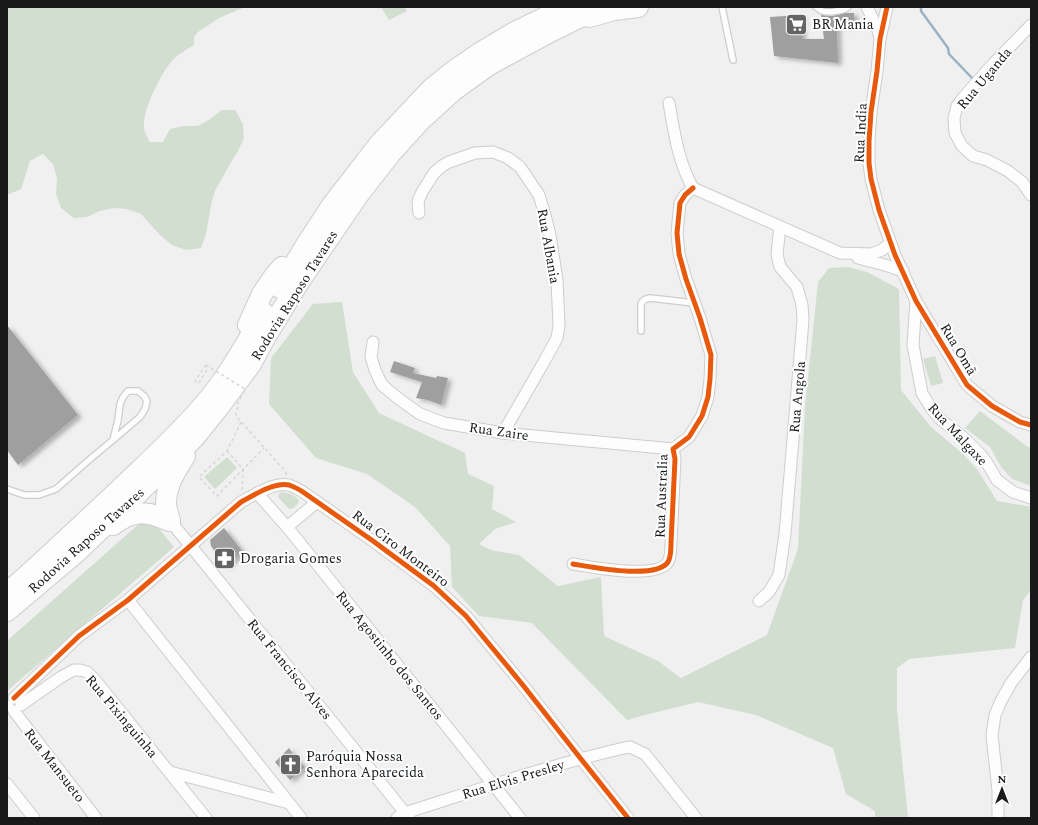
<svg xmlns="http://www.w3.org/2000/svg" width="1038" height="825" font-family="Spectral,serif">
  <defs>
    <filter id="shadow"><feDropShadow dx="4" dy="2.5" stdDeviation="2" flood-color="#0004"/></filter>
  </defs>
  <rect width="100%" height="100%" fill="#f0f0f0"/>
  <!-- green -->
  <g fill="#d1ded0">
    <path d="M7,7H245L219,18L198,32L194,37V45C186,50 177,55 171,62C161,73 142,112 144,127C144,132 148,138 150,142H163L170,129L184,126H198L210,119L222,110H235L243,124L244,138L237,153L230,164L215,191L211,205L206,234L201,248L186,250L172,245L161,236L141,214L127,209L114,208L100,211L87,217L74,218L61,208L56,194L57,179L53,164L43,154L30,161L21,189L7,195Z"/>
    <polygon points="381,7 405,7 407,11 389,20"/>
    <polygon points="848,267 867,272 899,289 901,390 931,427 962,453 977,469 997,501 1031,507 1031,590 1023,600 1015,648 909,659 897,668 897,710 908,818 875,818 875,811 846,794 833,748 756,715 698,702 641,716 627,720 532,623 479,616 452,587 450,546 415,507 367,474 316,458 269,404 271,358 313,304 342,302 353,372 379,413 465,453 468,474 494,486 492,509 516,522 495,529 479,544 491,550 519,555 558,586 601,577 604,636 658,661 681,678 767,635 798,549 805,407 818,282 829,268"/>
    <polygon points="935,356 943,383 931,386 923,359"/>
    <polygon points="980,411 1028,447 1031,447 1031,486 1012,479 1001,467 990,447 965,428"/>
    <polygon points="227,457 237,468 215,489 204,477"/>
    <path d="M282,492C290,493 295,495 299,501C297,505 295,509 289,509L278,497L279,494Z"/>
    <polygon points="141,522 156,525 174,547 7,691 7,641"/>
  </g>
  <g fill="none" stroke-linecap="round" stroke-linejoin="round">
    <!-- stream -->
    <polyline stroke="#9bb2c3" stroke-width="2.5" points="921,7 921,11 948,48 949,54 972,78"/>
  </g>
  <!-- building -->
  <g fill="#9f9f9f" filter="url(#shadow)">
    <polygon points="845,13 854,13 855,26 837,26 838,63 774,56 770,17 802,15 802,39 824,39 821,15 832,16"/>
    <polygon points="7,325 78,415 18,465 7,450"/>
    <polygon points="394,361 415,368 413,373 436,378 437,376 448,378 441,405 428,400 416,398 422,382 390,372"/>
    <polygon points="224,528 243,552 226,566 211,546 210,540"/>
    <polygon points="289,748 296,758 305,767 290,780 275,762"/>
  </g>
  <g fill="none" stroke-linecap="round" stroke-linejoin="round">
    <defs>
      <g id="service">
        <polyline points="722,7 733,60"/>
        <path d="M816,7C818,8 820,10 822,11C828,13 843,11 848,7"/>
        <path d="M641,331V304C643,300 645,299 650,298L694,303"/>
        <polyline points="7,489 24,495 39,495 56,489 89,460 113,440 140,417 145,409 147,401 144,396 138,391 128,391 123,397 120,404 118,420 113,440"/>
      </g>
      <g id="minor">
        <polyline points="867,7 877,28 880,38"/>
        <polyline points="887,7 880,39 877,71 871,112 869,141 869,163 871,179 879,210 895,255 916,301 967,385 992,406 1020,422 1031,425"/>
        <polyline points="1031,25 993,64 963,98 957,106 954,118 955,133 962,146 973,156 987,160 1008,171 1022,182 1031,195"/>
        <path d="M669,103C674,131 678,162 693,188"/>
        <polyline points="693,188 840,253 871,254 882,250 890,243"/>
        <polyline points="419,213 418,201 422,192 434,173 442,166 449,162 475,153 493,152 508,158 520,167 539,195 545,215 550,235 557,280 559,326 557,338 545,360 503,433"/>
        <polyline points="858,258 885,265 903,271"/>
        <polyline points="916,301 913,345 922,393 931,408 940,419 963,437 980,454 987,463 997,480 1013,492 1031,498"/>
        <polyline points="373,342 371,357 375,370 382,385 399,399 420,414 444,423 503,433 673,449"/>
        <polyline points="257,493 287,527 325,574 520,818"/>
        <polyline points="170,521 190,545 318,704 409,818"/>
        <polyline points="287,527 317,502"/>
        <path d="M573,564C592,567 656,580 668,562C671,557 671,549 671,543L675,459L673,449L689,437L702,416L708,397L710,379L711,355L700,318L686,279L679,254L677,233L680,203L685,195L693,188"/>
        <polyline points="128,600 301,818"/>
        <polyline points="759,601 769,592 779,575 785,534 803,320 802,305 797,287 780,267 777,254 780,227"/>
        <path d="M14,698L79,636L128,600L241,502C254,495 274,482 289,485C294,487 299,489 303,492L373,541L434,586L466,616L522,684L581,759L628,818"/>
        <polyline points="21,705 61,677 74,670 80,670 87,672 96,681 206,818"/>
        <polyline points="7,706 8,706"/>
        <polyline points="14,711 96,818"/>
        <polyline points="170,772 289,803"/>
        <polyline points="7,784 34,818"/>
        <path d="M397,818L405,813C477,790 550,765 624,748L630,747L645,754L696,818"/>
        <polyline points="998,818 998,791 992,735 995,715 1001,701 1011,683 1031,657"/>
      </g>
      <g id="motorway">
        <polyline points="589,17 614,10 638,7"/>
        <polyline points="280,288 306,245 332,205 349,183 380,143 431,89 452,72 481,52 513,33 566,7"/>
        <polyline points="248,325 262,294 275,275 282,267"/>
        <path d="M170,521C169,515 166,509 166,503C166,486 176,470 185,456"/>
        <path d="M113,525C124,517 135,511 149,514C156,515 163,519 170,521"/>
        <path d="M7,593C46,559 83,523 121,488C150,460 180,433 206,402C229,375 246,343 264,313"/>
        <polyline points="7,611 78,551 152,480 194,438 219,407 251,364 265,338 299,282 359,194 391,153 421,120 453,91 489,65 552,31 601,7"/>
      </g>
    </defs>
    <!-- service casing -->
    <use href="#service" stroke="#cdcdce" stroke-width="8"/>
    <!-- minor casing -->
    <use href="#minor" stroke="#cdcdce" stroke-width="13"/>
    <!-- motorway casing -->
    <use href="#motorway" stroke="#cdcdce" stroke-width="22"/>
    <!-- path -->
    <g stroke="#d5d5d5" stroke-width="1.5" stroke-dasharray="3 3" stroke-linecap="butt">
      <polyline points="206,365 195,381 199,383 207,370"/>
      <polyline points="238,407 236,411 236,416 284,470 287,475"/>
      <polyline points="241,422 227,451 199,477 217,496 264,448"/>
      <polyline points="227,451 243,469 242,490"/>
    </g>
    <!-- service -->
    <use href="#service" stroke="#fdfdfd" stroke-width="5.5"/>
    <!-- minor -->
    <use href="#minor" stroke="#fdfdfd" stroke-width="11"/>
    <!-- motorway -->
    <use href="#motorway" stroke="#fdfdfd" stroke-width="20"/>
    <!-- path-bridge -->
    <polyline stroke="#d5d5d5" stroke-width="1.5" stroke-dasharray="3 3" stroke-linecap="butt" points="206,365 245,389 236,407"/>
    <defs>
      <g id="cycleway">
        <polyline points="887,7 880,39 877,71 871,112 869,141 869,163 871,179 879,210 895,255 916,301 967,385 992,406 1020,422 1031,425"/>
        <path d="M573,564C592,567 656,580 668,562C671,557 671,549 671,543L675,459L673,449L689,437L702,416L708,397L710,379L711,355L700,318L686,279L679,254L677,233L680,203L685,195L693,188"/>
        <path d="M14,698L79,636L128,600L241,502C254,495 274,482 289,485C294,487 299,489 303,492L373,541L434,586L466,616L522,684L581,759L628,818"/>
      </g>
    </defs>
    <!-- cycleway casing -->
    <use href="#cycleway" stroke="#fdfeff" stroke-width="8"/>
    <!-- cycleway -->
    <use href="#cycleway" stroke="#e8590c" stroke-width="5"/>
  </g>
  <!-- icons -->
  <defs>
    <symbol id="supermarket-square" viewBox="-11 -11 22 22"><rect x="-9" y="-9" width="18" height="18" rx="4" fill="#646465" stroke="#fdfeff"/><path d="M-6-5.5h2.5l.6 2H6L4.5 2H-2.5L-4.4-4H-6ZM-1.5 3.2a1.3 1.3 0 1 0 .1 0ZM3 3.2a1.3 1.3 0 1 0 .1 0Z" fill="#fff"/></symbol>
    <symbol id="pharmacy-square" viewBox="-11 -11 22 22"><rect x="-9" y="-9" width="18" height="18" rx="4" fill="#646465" stroke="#fdfeff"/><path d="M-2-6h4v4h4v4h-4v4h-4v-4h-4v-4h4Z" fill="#fff"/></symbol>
    <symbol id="church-square" viewBox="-11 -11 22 22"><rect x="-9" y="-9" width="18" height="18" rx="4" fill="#646465" stroke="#fdfeff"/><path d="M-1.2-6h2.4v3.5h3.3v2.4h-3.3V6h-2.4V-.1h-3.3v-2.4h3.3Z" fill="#fff"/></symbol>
  </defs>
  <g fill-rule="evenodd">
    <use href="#supermarket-square" x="784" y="12" width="25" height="25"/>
    <use href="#pharmacy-square" x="212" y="546" width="25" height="25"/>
    <use href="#church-square" x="278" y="752" width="25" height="25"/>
  </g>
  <g text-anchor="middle" stroke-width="4" stroke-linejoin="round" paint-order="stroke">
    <!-- poi labels -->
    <g font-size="14" fill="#19191a" stroke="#fdfeff" text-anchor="start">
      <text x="812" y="29">BR Mania</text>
      <text x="240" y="563">Drogaria Gomes</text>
      <text x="306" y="761">Paróquia Nossa<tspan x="306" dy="16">Senhora Aparecida</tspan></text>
    </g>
    <!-- street labels -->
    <g font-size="14" fill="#19191a" stroke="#fdfeff">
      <text transform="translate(984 78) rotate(-50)" y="5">Rua Uganda</text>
      <text transform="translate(860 133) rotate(-87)" y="5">Rua India</text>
      <text transform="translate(549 246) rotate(80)" y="5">Rua Albania</text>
      <text transform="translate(294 295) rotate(-58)" y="5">Rodovia Raposo Tavares</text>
      <text transform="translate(959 349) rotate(59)" y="5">Rua Omã</text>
      <text transform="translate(797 397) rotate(-85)" y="5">Rua Angola</text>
      <text transform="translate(499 431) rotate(8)" y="5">Rua Zaire</text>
      <text transform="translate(958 434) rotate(47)" y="5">Rua Malgaxe</text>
      <text transform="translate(661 496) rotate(-88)" y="5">Rua Australia</text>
      <text transform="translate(86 540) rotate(-42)" y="5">Rodovia Raposo Tavares</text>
      <text transform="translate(401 548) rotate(37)" y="5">Rua Ciro Monteiro</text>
      <text transform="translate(390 655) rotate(51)" y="5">Rua Agostinho dos Santos</text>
      <text transform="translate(290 669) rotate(51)" y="5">Rua Francisco Alves</text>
      <text transform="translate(122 716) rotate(50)" y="5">Rua Pixinguinha</text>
      <text transform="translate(55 765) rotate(52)" y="5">Rua Mansueto</text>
      <text transform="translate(513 779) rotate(-17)" y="5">Rua Elvis Presley</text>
    </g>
  </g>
  <!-- border -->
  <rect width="1038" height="825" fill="none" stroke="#19191a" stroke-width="16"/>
  <!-- north arrow -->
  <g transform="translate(1002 789)" stroke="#fdfeff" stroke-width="3" paint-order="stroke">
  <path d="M0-3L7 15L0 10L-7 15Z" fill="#19191a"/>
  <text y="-6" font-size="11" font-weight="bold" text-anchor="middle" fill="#19191a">N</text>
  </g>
</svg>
